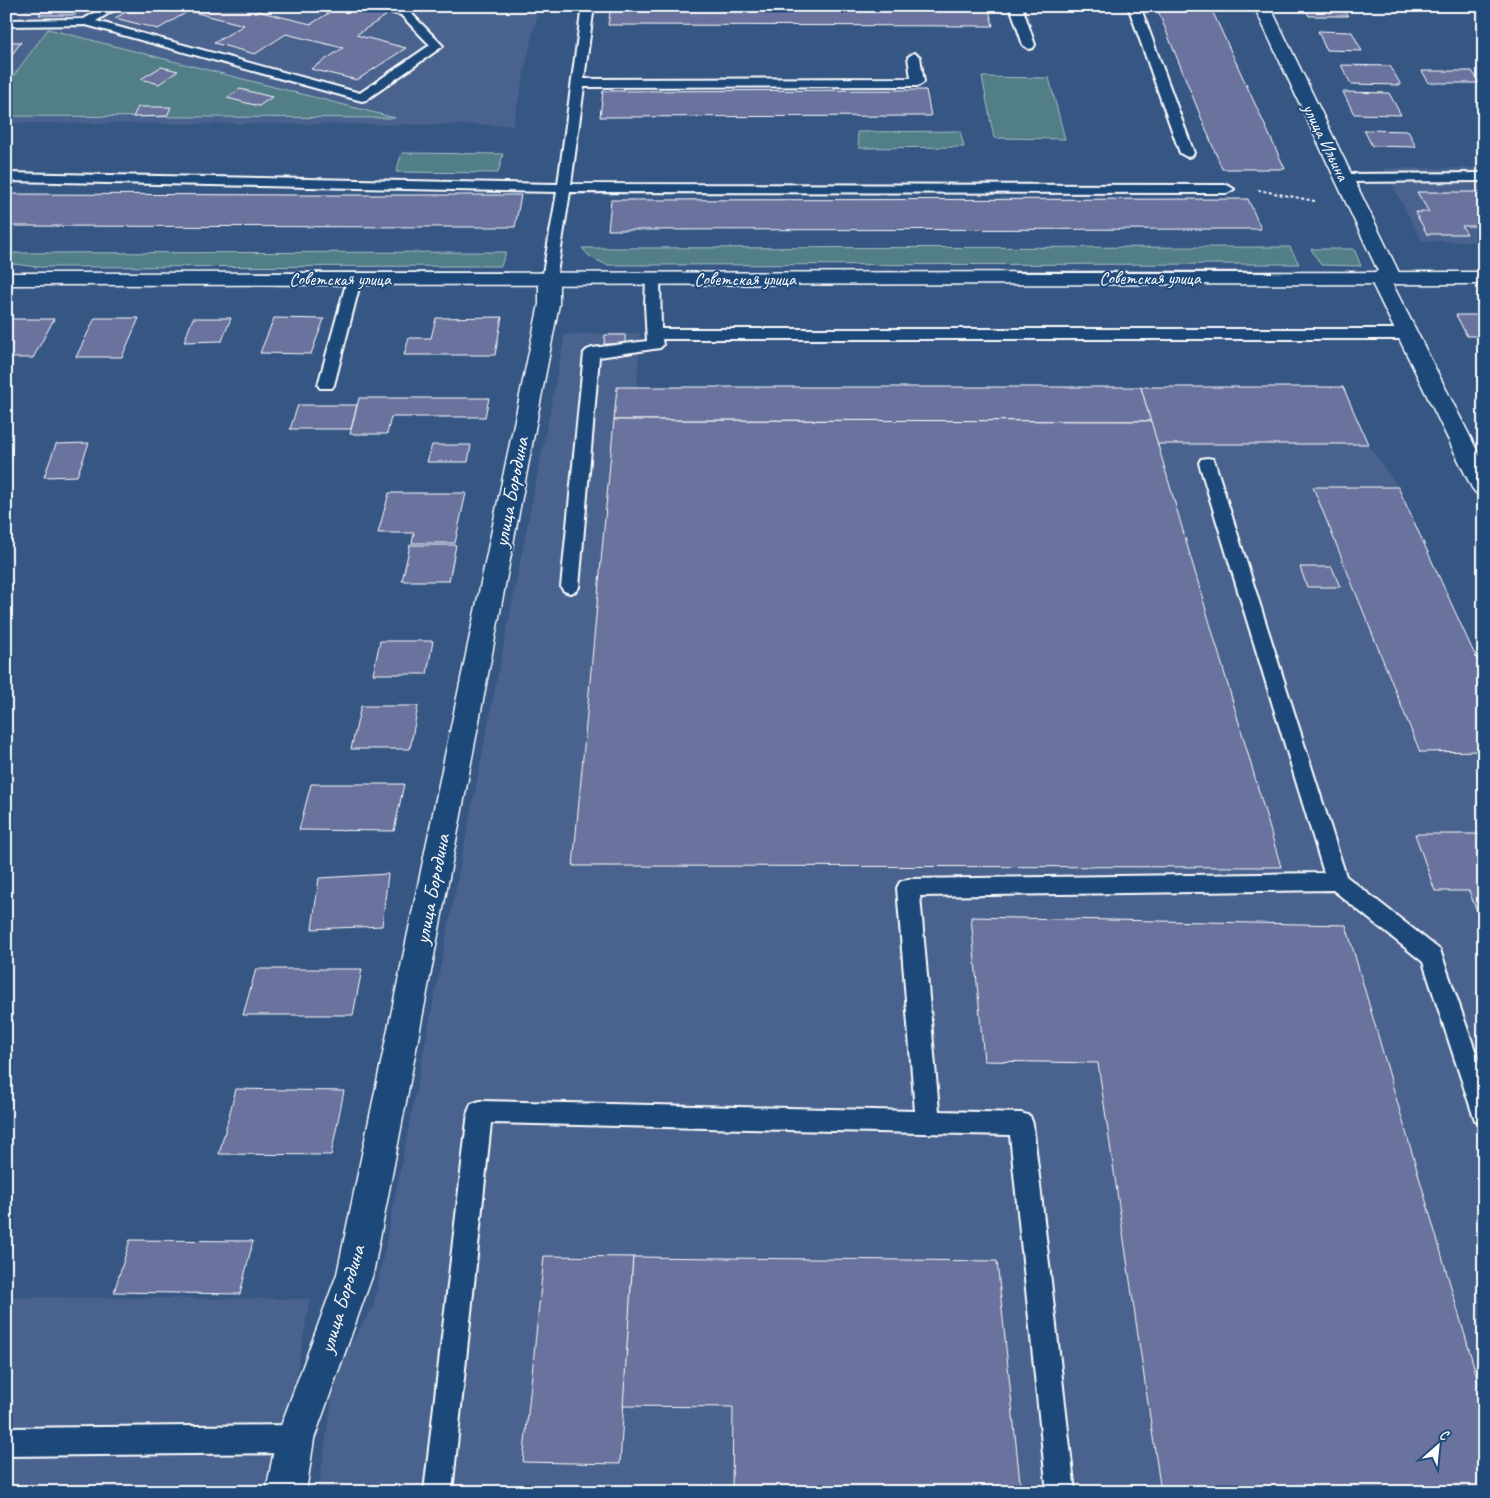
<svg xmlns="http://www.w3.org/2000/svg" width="1490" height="1498" font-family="Caveat,sans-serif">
  <rect width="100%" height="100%" fill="#365684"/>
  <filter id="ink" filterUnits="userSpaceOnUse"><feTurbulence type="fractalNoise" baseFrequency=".02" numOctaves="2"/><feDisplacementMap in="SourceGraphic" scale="10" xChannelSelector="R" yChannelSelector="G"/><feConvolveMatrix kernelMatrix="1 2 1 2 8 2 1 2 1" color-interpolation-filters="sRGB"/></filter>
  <g filter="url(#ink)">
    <!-- built -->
    <g fill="#4a628e">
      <polygon points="27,6 539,6 513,125 6,123 6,34"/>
      <polygon points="1383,168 1484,168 1484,242 1422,241"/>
      <polygon points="640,333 637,387 1343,387 1368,444 1398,487 1484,675 1484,1492 318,1492 337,1364 373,1308 565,334"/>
      <polygon points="6,1297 310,1299 276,1492 6,1492"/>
    </g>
    <!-- green -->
    <g fill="#517e87" stroke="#a8bec3">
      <polygon points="48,29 395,118 6,116 6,86"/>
      <polygon points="982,77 1049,78 1065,139 994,138"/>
      <polygon points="960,131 964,147 859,148 857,132"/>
      <polygon points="402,153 503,154 498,173 396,172"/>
      <polygon points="1290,247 1299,264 607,265 590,257 582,248"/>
      <polygon points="1311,249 1354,249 1361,266 1321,265"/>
      <polygon points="506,252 501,266 37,267 6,263 6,253"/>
    </g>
    <!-- building -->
    <g fill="#6a739d" stroke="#fff">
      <polygon points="45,6 80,6 75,15 39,15"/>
      <polygon points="137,6 265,6 257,11 311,24 340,6 351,6 387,15 356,35 406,48 357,80 311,69 343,48 286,34 255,54 214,43 244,25 189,11 158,29 115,18"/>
      <polygon points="611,6 988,6 993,26 608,25"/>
      <polygon points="1156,6 1210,6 1285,169 1222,169"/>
      <polygon points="1304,6 1342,6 1348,16 1309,16"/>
      <polygon points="1318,31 1352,32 1362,51 1326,50"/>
      <polygon points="6,42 21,42 11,56 6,56"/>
      <polygon points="1341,65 1390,66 1401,85 1351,84"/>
      <polygon points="161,67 178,71 159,84 141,79"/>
      <polygon points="1422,71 1472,71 1480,83 1429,83"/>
      <polygon points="240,89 272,97 259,106 227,98"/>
      <polygon points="926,90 931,116 600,117 603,91"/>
      <polygon points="1343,92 1389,93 1401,115 1354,114"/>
      <polygon points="138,107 171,107 167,116 133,117"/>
      <polygon points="1364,130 1408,131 1416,147 1372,146"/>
      <polygon points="1417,192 1484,192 1484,226 1462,226 1467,234 1427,234 1415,212 1429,212"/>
      <polygon points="6,194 310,195 521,195 515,227 454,227 6,226"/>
      <polygon points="1248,199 1261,229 608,230 611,200"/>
      <polygon points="1456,315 1484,315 1484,336 1467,336"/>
      <polygon points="502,317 495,355 404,355 409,338 431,338 436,318"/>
      <polygon points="95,318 139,318 122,357 76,357"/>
      <polygon points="193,318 231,318 222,341 184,342"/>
      <polygon points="274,318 324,319 311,354 260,353"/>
      <polygon points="10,319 54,319 33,358 6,358 6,325"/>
      <polygon points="605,335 625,335 625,344 604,344"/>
      <polygon points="617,387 1141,387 1151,421 614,420"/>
      <polygon points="1141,387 1343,387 1368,444 1157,444"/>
      <polygon points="359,398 489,398 485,417 391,417 387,434 350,434"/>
      <polygon points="298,405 357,405 351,429 290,429"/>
      <polygon points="614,420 1151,421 1281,867 573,866"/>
      <polygon points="89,443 77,476 44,477 56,444"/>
      <polygon points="432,445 471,445 468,462 427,462"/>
      <polygon points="1313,487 1398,487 1484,675 1484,751 1420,752"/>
      <polygon points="389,493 466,493 455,543 412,543 414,533 378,533"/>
      <polygon points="410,545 456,545 449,581 402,581"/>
      <polygon points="1300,567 1332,567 1340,587 1307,587"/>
      <polygon points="380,641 433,641 427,674 373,674"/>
      <polygon points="361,706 418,706 410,749 351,749"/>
      <polygon points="311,784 404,784 394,831 299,830"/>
      <polygon points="1415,834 1484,834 1484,929 1469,891 1435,891"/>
      <polygon points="388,874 382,926 312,929 319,878"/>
      <polygon points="971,917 1346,925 1484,1401 1484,1492 1161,1492 1098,1063 984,1061"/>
      <polygon points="256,969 362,969 353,1015 243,1015"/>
      <polygon points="236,1089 344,1091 331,1155 219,1154"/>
      <polygon points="130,1240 253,1241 240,1294 114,1292"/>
      <polygon points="544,1256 633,1257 620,1464 523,1462"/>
      <polygon points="633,1257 997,1261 1021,1492 732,1492 733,1407 623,1406"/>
    </g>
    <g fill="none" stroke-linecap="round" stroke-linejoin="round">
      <defs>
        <g id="lane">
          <polygon points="106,6 121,6 96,21 360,93 430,45 401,15 372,8 370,6 391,6 409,11 443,46 366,100 362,101 86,25 6,26 6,20 84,19"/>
          <polygon points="582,6 594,6 584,79 911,78 908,57 914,53 920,57 924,82 918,86 584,87 571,184 1227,185 1234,189 1227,193 570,192 556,279 554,282 544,282 542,279 557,192 6,181 6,173 558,184"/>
          <polygon points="1010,6 1022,6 1035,45 1033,48 1029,49 1023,45"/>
          <polygon points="1128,6 1140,6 1194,153 1192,156 1187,157 1180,153"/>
          <polygon points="1484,173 1484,181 1344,182 1337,178 1344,174"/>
          <polygon points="653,275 658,276 660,279 661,329 1408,329 1413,331 1416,334 1413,337 1408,339 662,339 663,345 660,348 599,357 579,587 576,591 570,593 564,591 561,587 584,353 587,350 592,348 647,341 645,305 646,279 648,276"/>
          <polygon points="354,276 359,277 361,280 334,385 332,388 320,388 318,385 347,280 349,277"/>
          <polygon points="1207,458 1213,459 1215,463 1346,876 1440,950 1484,1076 1484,1123 1475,1120 1472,1112 1423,962 1333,890 920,896 939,1111 1021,1113 1030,1116 1033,1124 1075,1492 1047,1492 1010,1135 491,1123 452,1492 424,1492 468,1112 471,1104 480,1101 915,1111 897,888 900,882 908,879 1324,873 1199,463 1201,459"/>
          <polygon points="295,1425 305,1429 309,1439 305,1449 295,1453 6,1456 6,1428"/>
        </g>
        <g id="street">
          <polygon points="1254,6 1270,6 1401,277 1398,281 1392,283 1484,464 1484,495 1476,493 1472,488 1369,277 1372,273 1378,271"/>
          <polygon points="549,273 556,275 559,279 559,304 373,1274 314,1439 306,1492 266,1492 276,1439 337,1274 539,304 539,279 542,275"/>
        </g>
        <polygon id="secondary" points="1484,272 1484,284 6,285 6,273"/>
      </defs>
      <!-- lane casing -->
      <use href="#lane" stroke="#fff" stroke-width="4"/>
      <!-- street casing -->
      <use href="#street" stroke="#fff" stroke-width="3"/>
      <!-- secondary casing -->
      <use href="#secondary" stroke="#fff" stroke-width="3"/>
      <!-- path -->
      <polyline stroke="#fff" stroke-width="2" stroke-dasharray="3 2.5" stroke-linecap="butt" points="1258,190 1315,201"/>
      <!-- lane -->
      <use href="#lane" fill="#1f4a7a" fill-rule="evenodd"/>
      <!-- street -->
      <use href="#street" fill="#1f4a7a" fill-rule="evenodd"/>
      <!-- secondary -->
      <use href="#secondary" fill="#1f4a7a" fill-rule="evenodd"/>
    </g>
  </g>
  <g text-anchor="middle" stroke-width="4" stroke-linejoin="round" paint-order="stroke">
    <!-- far-street labels -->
    <g font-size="18" fill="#fff" stroke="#1f4a7a">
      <text transform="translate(1326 142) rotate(64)" y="6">улица Ильина</text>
      <text x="1150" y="284">Советская улица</text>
      <text x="340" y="285">Советская улица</text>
      <text x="745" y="285">Советская улица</text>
    </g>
    <!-- street labels -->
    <g font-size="21" fill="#fff" stroke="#1f4a7a">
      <text transform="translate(511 492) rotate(-79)" y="7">улица Бородина</text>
      <text transform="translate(432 889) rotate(-79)" y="7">улица Бородина</text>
      <text transform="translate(342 1299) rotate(-73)" y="7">улица Бородина</text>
    </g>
  </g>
  <!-- margin -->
  <rect width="1490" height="1498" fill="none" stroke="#1f4a7a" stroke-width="25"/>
  <rect x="12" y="12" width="1465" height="1473" fill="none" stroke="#fff" stroke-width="2" filter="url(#ink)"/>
  <!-- north arrow -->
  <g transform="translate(1438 1446) rotate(27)" stroke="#1f4a7a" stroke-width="4" paint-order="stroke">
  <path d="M0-4L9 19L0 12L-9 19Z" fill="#ffffff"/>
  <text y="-8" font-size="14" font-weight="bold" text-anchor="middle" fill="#ffffff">С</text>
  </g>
</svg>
